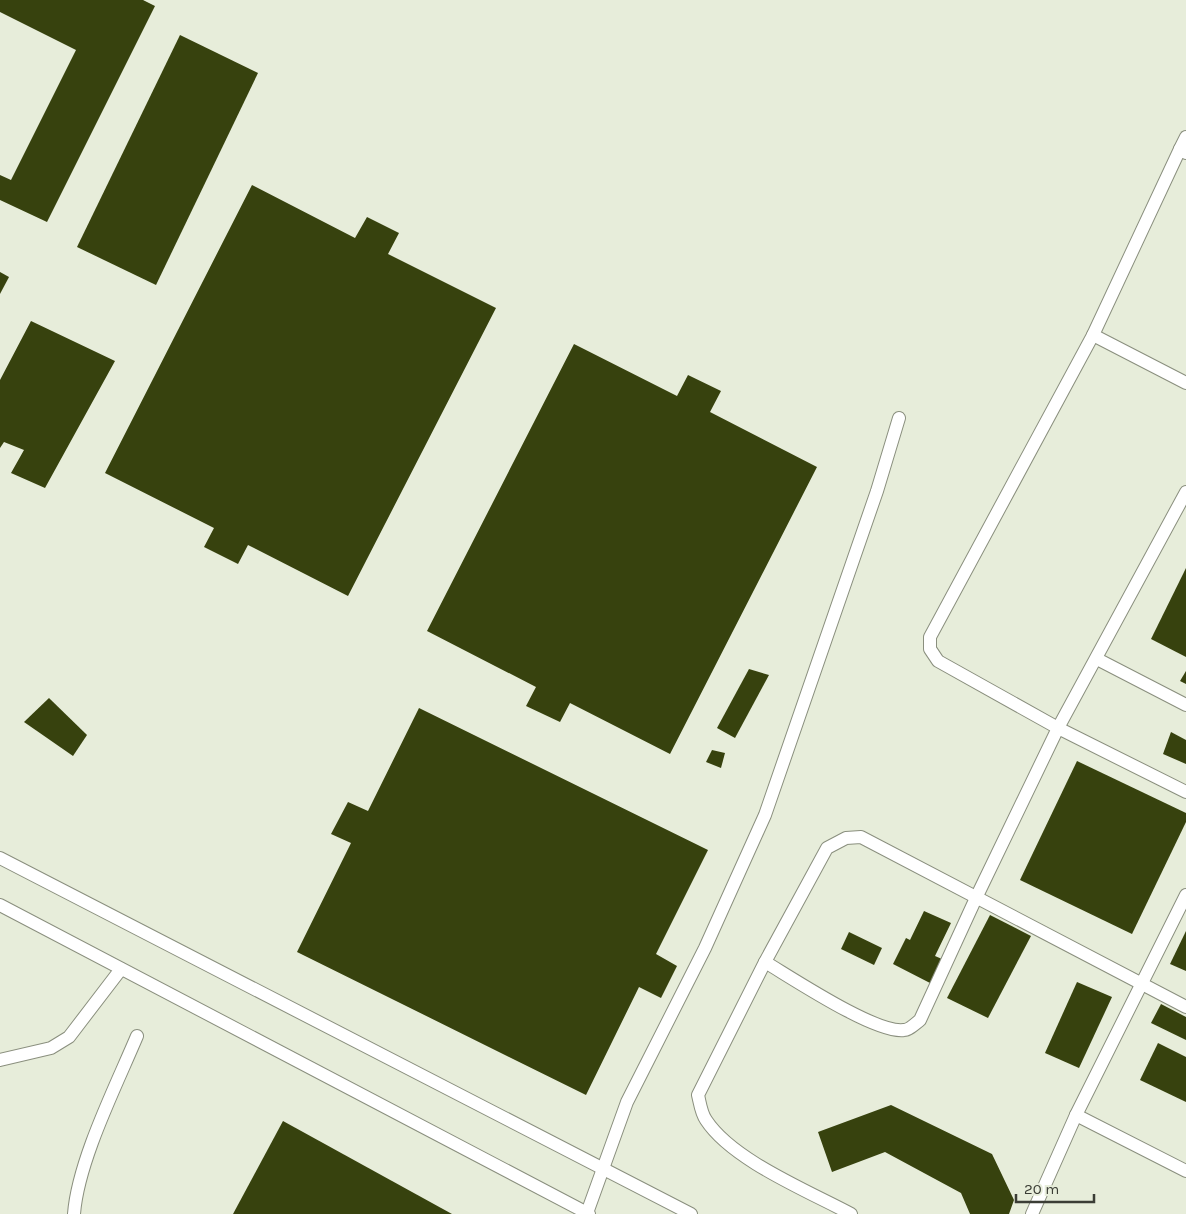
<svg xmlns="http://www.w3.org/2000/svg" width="1186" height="1214" font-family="Karla,sans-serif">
  <rect width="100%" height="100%" fill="#e7edda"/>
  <!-- building -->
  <g fill="#37420e">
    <polygon points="0,0 143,0 155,6 47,222 0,200 0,175 11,180 76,50 0,12"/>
    <polygon points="180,35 258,73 156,285 77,247"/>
    <polygon points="252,185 355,238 367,217 399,233 388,254 496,308 348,596 248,545 238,564 204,547 214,528 105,473"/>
    <polygon points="0,272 9,277 0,294"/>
    <polygon points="31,321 115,361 45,488 11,473 24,450 4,442 0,448 0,380"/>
    <polygon points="574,344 677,396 688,375 721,391 710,412 817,467 670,754 570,703 560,722 526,706 536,687 427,631"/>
    <polygon points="1186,568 1186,657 1151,639"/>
    <polygon points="749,669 769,675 735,738 717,728"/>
    <polygon points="1186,671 1186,684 1180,681"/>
    <polygon points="49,698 87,735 73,756 24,722"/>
    <polygon points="419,708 708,850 656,954 677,966 661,998 639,987 586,1095 297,952 351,843 331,834 348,802 368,811"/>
    <polygon points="1171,732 1186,740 1186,764 1163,754"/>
    <polygon points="712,750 725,753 721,768 706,762"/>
    <polygon points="1077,761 1186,813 1186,822 1132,934 1020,880"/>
    <polygon points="924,911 951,923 935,956 942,959 930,983 893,964 906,938 910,940"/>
    <polygon points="990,915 1031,936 988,1018 947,998"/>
    <polygon points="1186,931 1186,971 1170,964"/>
    <polygon points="849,932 882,948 874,965 841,949"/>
    <polygon points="1077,982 1112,997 1079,1068 1045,1053"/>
    <polygon points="1161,1004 1186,1017 1186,1040 1151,1023"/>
    <polygon points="1158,1043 1186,1057 1186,1102 1140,1080"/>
    <polygon points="891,1105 992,1154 1014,1200 1009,1214 970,1214 961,1193 885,1152 832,1172 818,1132"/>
    <polygon points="283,1121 452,1214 233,1214"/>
  </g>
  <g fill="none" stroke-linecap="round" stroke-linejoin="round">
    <defs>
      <g id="lane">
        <polyline points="1180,149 1186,137"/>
        <polyline points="1186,153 1180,149 1093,335 930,637 930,649 938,661 1058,728 1186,792"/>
        <polyline points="1093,335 1186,383"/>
        <polyline points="1097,659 1186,705"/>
        <polyline points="0,858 691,1214"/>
        <polyline points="0,905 589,1214"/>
        <path d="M765,962C792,978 876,1034 904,1030C909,1030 915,1024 920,1020L976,898L1058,728L1186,492"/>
        <polyline points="0,1060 51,1048 69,1037 121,969"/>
        <polyline points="1076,1115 1186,1171"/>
        <polyline points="587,1213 627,1102 705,948 765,815 877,491 899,418"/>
        <path d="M74,1214C78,1161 116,1086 137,1036"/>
        <path d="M851,1214C808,1191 732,1160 706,1120C701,1113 700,1103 698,1095L765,962L827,848L846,838L861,837L1186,1007"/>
        <polyline points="1032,1214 1076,1115 1186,895"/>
      </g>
    </defs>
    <!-- lane casing -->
    <use href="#lane" stroke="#8a8f7e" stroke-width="14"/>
    <!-- lane -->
    <use href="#lane" stroke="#fff" stroke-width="12"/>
  </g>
  <!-- scale -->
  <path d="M1016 1194v8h78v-8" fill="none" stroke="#3b3d35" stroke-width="2.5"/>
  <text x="1024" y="1194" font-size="15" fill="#3b3d35" stroke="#e7edda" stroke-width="4" paint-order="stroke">20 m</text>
</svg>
